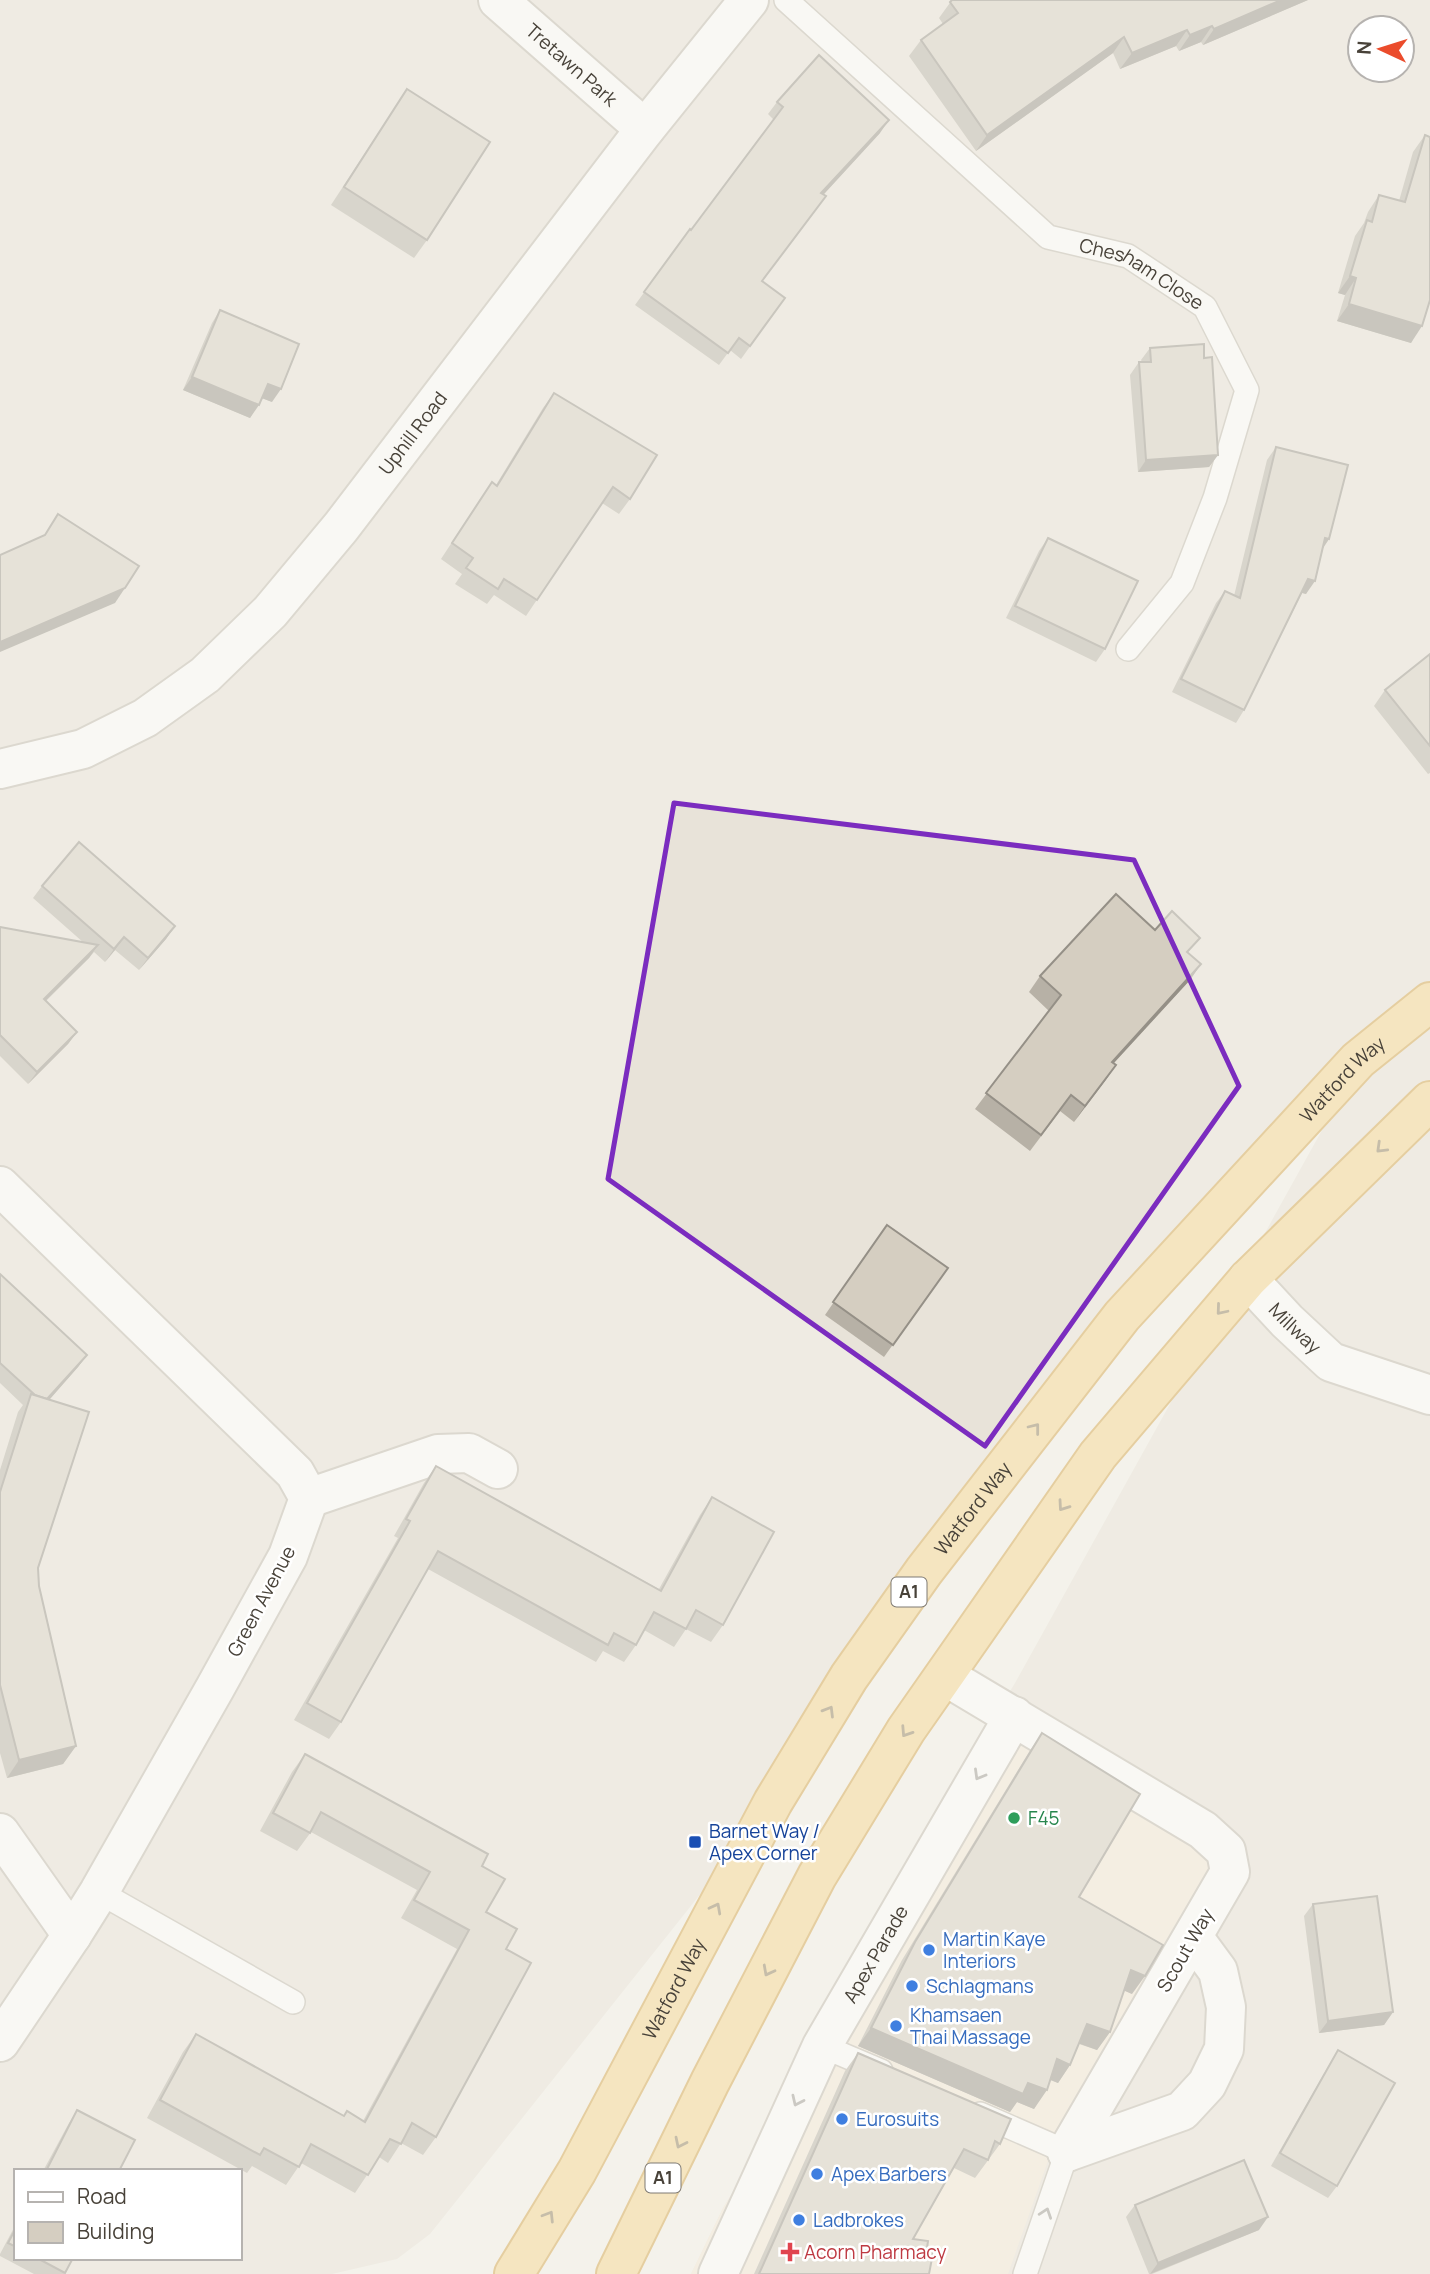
<svg xmlns="http://www.w3.org/2000/svg" width="1430" height="2274" font-family="Manrope,sans-serif">
  <rect width="100%" height="100%" fill="#f4f2eb"/>
  <!-- residential -->
  <path fill="#e8e3d9" fill-rule="evenodd" d="M0,0H1430V2274H691L723,2208L756,2155L901,1870L1015,1683L1346,1087L931,1560L760,1819L430,2234L397,2259L332,2274H0ZM1360,28H1402V70H1360ZM16,2171H240V2258H16Z"/>
  <!-- commercial -->
  <polygon fill="#f4e9d8" points="993,1717 1217,1860 1049,2158 1008,2274 691,2274 723,2208 756,2155 830,2001 901,1870"/>
  <g fill="none" stroke-linecap="round" stroke-linejoin="round">
    <defs>
      <g id="service">
        <path id="s1" d="M786,0L1048,237L1128,256L1205,307L1247,390L1215,498L1182,583L1128,649"/>
        <polyline points="99,1892 293,2002"/>
        <polyline points="822,2046 881,2071"/>
        <polyline points="980,2114 1067,2152 1025,2274"/>
      </g>
      <g id="minor">
        <path id="s2" d="M498,0L645,129"/>
        <path id="s3" d="M0,769L83,749L145,718L205,675L270,612L341,527L645,129L749,0"/>
        <polyline points="0,1186 295,1473 309,1498 288,1556 215,1688 99,1892 72,1935 0,2042"/>
        <path id="s4" d="M1248,1279L1287,1321L1331,1362L1430,1395"/>
        <polyline points="309,1498 438,1454 469,1453 498,1469"/>
        <polyline points="945,1676 1203,1830 1226,1851 1230,1872 1067,2152"/>
        <polyline points="0,1833 72,1935"/>
        <polyline points="1067,2152 1182,2111 1207,2084 1224,2049 1226,2007 1218,1971 1193,1937"/>
        <path id="s5" d="M718,2274L822,2046L1014,1716"/>
      </g>
      <g id="trunk">
        <path id="s6" d="M514,2274L577,2171L773,1802L849,1677L924,1571L1122,1316L1358,1060L1430,1002"/>
        <polyline points="616,2274 710,2082 817,1876 906,1730 1098,1455 1248,1279 1430,1101"/>
      </g>
    </defs>
    <!-- service casing -->
    <use href="#service" stroke="#bfb9ae" stroke-width="26"/>
    <!-- minor casing -->
    <use href="#minor" stroke="#bfb9ae" stroke-width="42"/>
    <!-- trunk casing -->
    <use href="#trunk" stroke="#d3a246" stroke-width="42"/>
    <!-- service -->
    <use href="#service" stroke="#fff" stroke-width="23"/>
    <!-- minor -->
    <use href="#minor" stroke="#fff" stroke-width="38"/>
    <!-- trunk -->
    <use href="#trunk" stroke="#f6d68c" stroke-width="38"/>
  </g>
  <!-- wall -->
  <g fill="#b7b1a6">
    <polygon points="952,0 1308,0 1203,45 1201,42 1179,51 1176,46 1120,69 1113,53 976,151 909,56 921,40 943,24 939,18"/>
    <polygon points="407,89 427,240 414,258 331,205"/>
    <polygon points="777,102 880,133 823,195 762,282 785,298 741,359 730,350 719,365 635,305 690,229 691,230 774,120 768,114"/>
    <polygon points="1425,135 1428,306 1411,343 1337,321 1345,295 1338,293 1355,236 1364,223 1368,212 1379,195 1399,201 1413,152"/>
    <polygon points="220,310 272,402 262,398 250,418 183,390 212,323"/>
    <polygon points="1150,348 1204,358 1218,455 1209,467 1138,472 1130,375 1139,362 1142,362 1141,360"/>
    <polygon points="554,393 630,499 619,514 602,503 526,616 494,595 487,604 455,584 462,574 441,559 481,498 496,485 543,408"/>
    <polygon points="1276,447 1329,539 1322,550 1306,594 1302,593 1244,710 1236,723 1172,692 1216,603 1225,591 1234,596 1267,460"/>
    <polygon points="1048,538 1105,649 1096,662 1006,618 1039,551"/>
    <polygon points="1430,654 1430,773 1428,774 1374,706 1385,690"/>
    <polygon points="42,886 175,926 166,939 139,970 115,950 105,962 94,952 89,958 46,1001 77,1032 68,1044 28,1084 0,1056 0,927 84,943 33,898"/>
    <polygon points="1155,930 1189,954 1201,964 1190,980 1114,1063 1116,1065 1074,1122 1060,1111 1030,1151 975,1109 1049,1011 1029,992 1040,976"/>
    <polygon points="887,1225 948,1268 884,1357 825,1315"/>
    <polygon points="0,1274 87,1355 78,1367 49,1400 38,1568 39,1586 76,1746 63,1764 7,1778 0,1753 0,1470 18,1412 23,1405 0,1383"/>
    <polygon points="436,1466 659,1589 700,1515 712,1497 723,1625 711,1642 686,1629 674,1647 644,1630 636,1645 624,1662 603,1651 596,1662 428,1569 341,1722 329,1739 294,1720 398,1538 394,1536 424,1483"/>
    <polygon points="1042,1733 1079,1897 1132,1994 1124,1990 1110,2032 1097,2050 1079,2044 1070,2065 1058,2083 1050,2080 1034,2109 1017,2102 1010,2112 858,2046 902,1960 1029,1752"/>
    <polygon points="305,1754 482,1866 486,1912 506,1949 436,2137 423,2155 401,2143 388,2163 379,2157 355,2193 301,2163 286,2185 252,2166 247,2173 147,2118 183,2052 196,2034 344,2116 363,2121 457,1949 401,1918 417,1890 311,1832 297,1851 260,1831 292,1772"/>
    <polygon points="1313,1904 1393,2012 1384,2025 1319,2033 1304,1916"/>
    <polygon points="1338,2050 1337,2186 1328,2198 1271,2166 1330,2063"/>
    <polygon points="858,2053 1000,2144 975,2178 954,2168 913,2239 927,2248 929,2274 754,2274 845,2071"/>
    <polygon points="77,2110 119,2171 43,2171 69,2123"/>
    <polygon points="1135,2205 1259,2230 1152,2274 1149,2274 1126,2217"/>
    <polygon points="16,2224 16,2258 73,2258 64,2274 34,2274 0,2256 0,2254"/>
  </g>
  <!-- shaded-wall -->
  <g fill="#959087">
    <polygon points="1281,0 1308,0 1203,45 1214,29"/>
    <polygon points="1212,26 1201,42 1179,51 1190,35"/>
    <polygon points="1187,30 1176,46 1120,69 1132,53"/>
    <polygon points="1124,37 1113,53 976,151 987,135"/>
    <polygon points="889,120 880,133 813,206 821,193"/>
    <polygon points="1350,276 1356,278 1345,295 1338,293"/>
    <polygon points="1349,304 1422,326 1411,343 1337,321"/>
    <polygon points="192,377 259,405 250,418 183,390"/>
    <polygon points="268,384 281,389 272,402 259,397"/>
    <polygon points="1218,455 1209,467 1138,472 1146,460"/>
    <polygon points="1325,538 1329,539 1320,552"/>
    <polygon points="1308,579 1315,581 1306,594 1299,592"/>
    <polygon points="125,588 115,603 0,652 0,642"/>
    <polygon points="175,926 166,939 139,970 148,958"/>
    <polygon points="124,937 115,950 105,962 114,949"/>
    <polygon points="98,945 89,958 35,1011 44,999"/>
    <polygon points="1201,964 1190,980 1100,1078 1112,1062"/>
    <polygon points="77,1032 68,1044 28,1084 37,1072"/>
    <polygon points="1116,1065 1105,1081 1074,1122 1085,1106"/>
    <polygon points="87,1355 78,1367 35,1416 44,1403"/>
    <polygon points="76,1746 63,1764 7,1778 19,1760"/>
    <polygon points="1131,1970 1145,1976 1132,1994 1118,1988"/>
    <polygon points="1393,2012 1384,2025 1319,2033 1328,2021"/>
    <polygon points="1087,2024 1110,2032 1097,2050 1075,2042"/>
    <polygon points="871,2028 1028,2083 1047,2090 1034,2109 1017,2102 1010,2112 858,2046"/>
    <polygon points="1057,2059 1070,2065 1058,2083 1044,2077"/>
    <polygon points="1268,2217 1259,2230 1150,2274 1158,2263"/>
  </g>
  <!-- building -->
  <g fill="#d5cec1" stroke="#959087" stroke-width="2">
    <polygon points="952,0 1281,0 1214,29 1212,26 1190,35 1187,30 1132,53 1124,37 987,135 921,40 958,13 950,2"/>
    <polygon points="819,55 889,120 821,193 826,196 762,281 785,298 750,346 739,338 728,353 644,292 690,229 691,230 783,107 777,102"/>
    <polygon points="407,89 490,142 427,240 344,187"/>
    <polygon points="1425,135 1430,137 1430,300 1422,326 1349,304 1356,278 1350,276 1367,220 1372,222 1379,195 1405,202"/>
    <polygon points="220,310 299,344 281,389 268,384 259,405 192,377"/>
    <polygon points="1204,344 1204,358 1212,357 1218,455 1146,460 1139,362 1151,362 1150,348"/>
    <polygon points="554,393 657,455 630,499 613,487 537,600 504,579 498,589 466,568 473,558 452,543 492,482 497,486"/>
    <polygon points="1276,447 1348,465 1329,539 1325,538 1315,581 1308,579 1244,710 1181,679 1225,591 1240,598"/>
    <polygon points="58,514 139,566 125,588 0,642 0,555 45,535"/>
    <polygon points="1048,538 1138,581 1105,649 1015,606"/>
    <polygon points="1430,654 1430,746 1385,690"/>
    <polygon points="79,842 175,926 148,958 124,937 114,949 42,886"/>
    <polygon points="1116,894 1155,930 1172,911 1200,938 1187,952 1201,964 1112,1062 1116,1065 1085,1106 1071,1095 1041,1135 986,1093 1061,995 1040,976"/>
    <polygon points="0,927 98,945 44,999 77,1032 37,1072 0,1035"/>
    <polygon points="887,1225 948,1268 893,1345 833,1302"/>
    <polygon points="0,1274 87,1355 47,1399 35,1395 0,1363"/>
    <polygon points="31,1394 89,1412 38,1568 39,1586 76,1746 19,1760 0,1685 0,1492"/>
    <polygon points="436,1466 661,1591 712,1497 774,1532 723,1625 696,1610 686,1629 654,1612 636,1645 614,1633 608,1645 438,1551 341,1722 307,1703 410,1521 406,1519"/>
    <polygon points="1042,1733 1140,1794 1079,1897 1163,1945 1145,1976 1131,1970 1110,2032 1087,2024 1070,2065 1057,2059 1047,2090 1028,2083 1023,2094 871,2028 915,1942"/>
    <polygon points="305,1754 488,1854 482,1866 505,1879 486,1912 517,1929 506,1949 531,1963 436,2137 412,2123 401,2144 390,2139 368,2175 311,2144 299,2167 264,2148 260,2155 160,2100 196,2034 344,2116 347,2111 365,2122 469,1930 414,1900 430,1872 321,1812 310,1833 273,1813"/>
    <polygon points="1377,1896 1393,2012 1328,2021 1313,1904"/>
    <polygon points="1338,2050 1395,2083 1337,2186 1280,2153"/>
    <polygon points="858,2053 1011,2119 1000,2144 995,2141 988,2160 964,2149 913,2239 928,2241 927,2248 934,2248 929,2274 759,2274"/>
    <polygon points="77,2110 135,2140 119,2171 46,2171"/>
    <polygon points="1244,2160 1268,2217 1158,2263 1135,2205"/>
    <polygon points="16,2228 16,2247 8,2243"/>
    <polygon points="37,2258 73,2258 65,2273"/>
  </g>
  <!-- one-way arrows -->
  <defs><path id="oneway-chevron" d="M-2-3.5L2.5 0L-2 3.5" fill="none" stroke-width="1.6" stroke-linecap="round" stroke-linejoin="round" transform="scale(1.75)"/></defs>
  <g stroke="#8e7d5a">
    <use href="#oneway-chevron" transform="translate(1381 1148) rotate(136)"/>
    <use href="#oneway-chevron" transform="translate(1221 1310) rotate(130)"/>
    <use href="#oneway-chevron" transform="translate(1035 1428) rotate(-52)"/>
    <use href="#oneway-chevron" transform="translate(1063 1506) rotate(125)"/>
    <use href="#oneway-chevron" transform="translate(829 1711) rotate(-59)"/>
    <use href="#oneway-chevron" transform="translate(906 1732) rotate(123)"/>
    <use href="#oneway-chevron" transform="translate(716 1908) rotate(-62)"/>
    <use href="#oneway-chevron" transform="translate(768 1971) rotate(118)"/>
    <use href="#oneway-chevron" transform="translate(680 2143) rotate(116)"/>
    <use href="#oneway-chevron" transform="translate(549 2216) rotate(-58)"/>
  </g>
  <g stroke="#9a9792">
    <use href="#oneway-chevron" transform="translate(979 1775) rotate(120)"/>
    <use href="#oneway-chevron" transform="translate(797 2101) rotate(115)"/>
    <use href="#oneway-chevron" transform="translate(1046 2213) rotate(-71)"/>
  </g>
  <!-- marked area -->
  <path d="M0 0H1430V2274H0ZM674,803L1134,860L1239,1086L985,1446L608,1179Z" fill="#f4f2eb" fill-opacity=".55" fill-rule="evenodd"/>
  <path fill="none" stroke="#7b2cbf" stroke-width="5" stroke-linejoin="round" d="M674,803L1134,860L1239,1086L985,1446L608,1179Z"/>
  <!-- markers -->
  <circle fill="#2e9e5b" stroke="#fff" stroke-width="2.5" cx="1014" cy="1818" r="7"/>
  <rect fill="#1a4fb4" stroke="#fff" stroke-width="2.5" x="688" y="1835" width="14" height="14" rx="3.5"/>
  <g fill="#3f7fe0" stroke="#fff" stroke-width="2.5">
    <circle cx="929" cy="1950" r="7"/>
    <circle cx="912" cy="1986" r="7"/>
    <circle cx="896" cy="2026" r="7"/>
    <circle cx="842" cy="2119" r="7"/>
    <circle cx="817" cy="2174" r="7"/>
    <circle cx="799" cy="2220" r="7"/>
  </g>
  <path fill="#e0444e" stroke="#fff" stroke-width="2.5" d="M786.5 2241.5h7v7h7v7h-7v7h-7v-7h-7v-7h7z"/>
  <g text-anchor="middle" stroke-width="5" stroke-linejoin="round" paint-order="stroke">
    <!-- shield labels -->
    <g fill="#fff" stroke="#7f7b74" stroke-width="2">
      <rect x="891.5" y="1577.5" width="35" height="29" rx="5"/>
      <rect x="645.5" y="2163.5" width="35" height="29" rx="5"/>
    </g>
    <g font-size="18" font-weight="bold" fill="#484239">
      <text x="909" y="1598">A1</text>
      <text x="663" y="2184">A1</text>
    </g>
    <!-- street labels -->
    <g font-size="19" fill="#484239" stroke="#fff">
      <text dy="7" stroke="none"><textPath href="#s2" startOffset="98">Tretawn Park</textPath></text>
      <text dy="7" stroke="none"><textPath href="#s1" startOffset="455">Chesham Close</textPath></text>
      <text dy="7" stroke="none"><textPath href="#s3" startOffset="548">Uphill Road</textPath></text>
      <text dy="7" stroke="none"><textPath href="#s6" startOffset="1461">Watford Way</textPath></text>
      <text dy="7" stroke="none"><textPath href="#s4" startOffset="68">Millway</textPath></text>
      <text dy="7" stroke="none"><textPath href="#s6" startOffset="894">Watford Way</textPath></text>
      <text transform="translate(261 1601) rotate(-62)" y="7">Green Avenue</text>
      <text transform="translate(1185 1950) rotate(-60)" y="7">Scout Way</text>
      <text dy="7" stroke="none"><textPath href="#s5" startOffset="357">Apex Parade</textPath></text>
      <text dy="7" stroke="none"><textPath href="#s6" startOffset="327">Watford Way</textPath></text>
    </g>
    <!-- leisure labels -->
    <g font-size="19" fill="#27864d" stroke="#fff" text-anchor="start">
      <text x="1028" y="1825">F45</text>
    </g>
    <!-- transit labels -->
    <g font-size="19" fill="#164399" stroke="#fff" text-anchor="start">
      <text x="709" y="1838">Barnet Way /<tspan x="709" dy="22">Apex Corner</tspan></text>
    </g>
    <!-- shop labels -->
    <g font-size="19" fill="#366cbe" stroke="#fff" text-anchor="start">
      <text x="943" y="1946">Martin Kaye<tspan x="943" dy="22">Interiors</tspan></text>
      <text x="926" y="1993">Schlagmans</text>
      <text x="910" y="2022">Khamsaen<tspan x="910" dy="22">Thai Massage</tspan></text>
      <text x="856" y="2126">Eurosuits</text>
      <text x="831" y="2181">Apex Barbers</text>
      <text x="813" y="2227">Ladbrokes</text>
    </g>
    <!-- health labels -->
    <g font-size="19" fill="#be3a42" stroke="#fff" text-anchor="start">
      <text x="804" y="2259">Acorn Pharmacy</text>
    </g>
  </g>
  <!-- legend -->
  <rect x="14" y="2169" width="228" height="91" fill="#ffffff" stroke="#b6b3b0" stroke-width="2"/>
  <rect x="28" y="2192" width="35" height="10" fill="#ffffff" stroke="#b6b3b0" stroke-width="2"/>
  <text x="77" y="2204" font-size="21" fill="#484239">Road</text>
  <rect x="28" y="2222" width="35" height="21" fill="#d5cec1" stroke="#b6b3b0" stroke-width="2"/>
  <text x="77" y="2239" font-size="21" fill="#484239">Building</text>
  <!-- north arrow -->
  <g transform="translate(1381 49) rotate(274)"><circle r="33" fill="#ffffff" stroke="#b6b3b0" stroke-width="2"/>
  <path d="M0-5L12 26L0 18L-12 26Z" fill="#eb4c2c"/>
  <text y="-10" font-size="19" font-weight="bold" text-anchor="middle" fill="#484239">N</text>
  </g>
</svg>
